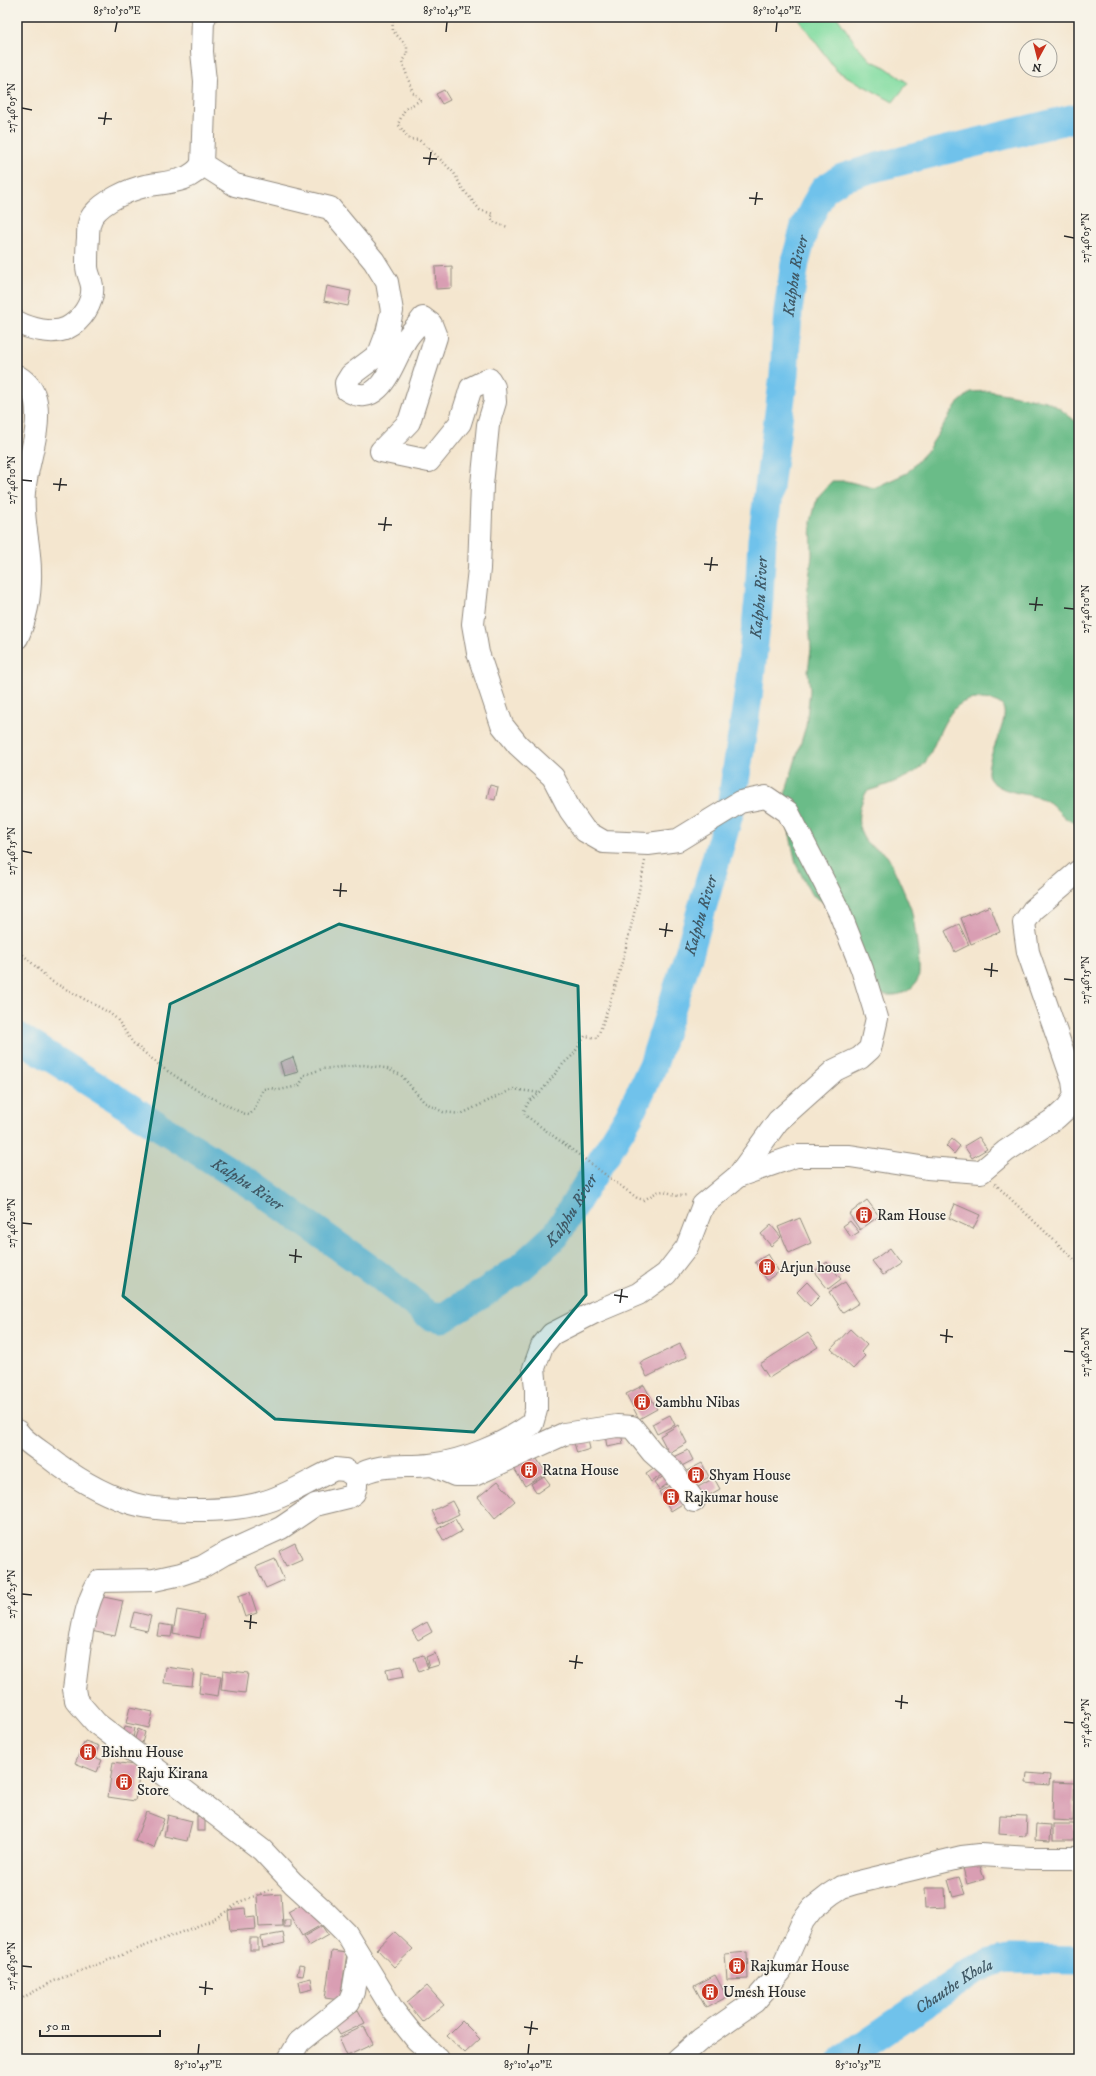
<svg xmlns="http://www.w3.org/2000/svg" width="1096" height="2076" font-family="'IM FELL DW Pica',serif">
  <rect width="100%" height="100%" fill="#f7f3e8"/>
  <filter id="ink" filterUnits="userSpaceOnUse"><feTurbulence type="fractalNoise" baseFrequency=".025" numOctaves="2"/><feDisplacementMap in="SourceGraphic" scale="8" xChannelSelector="R" yChannelSelector="G"/><feConvolveMatrix kernelMatrix="1 2 1 2 8 2 1 2 1" color-interpolation-filters="sRGB"/></filter>
  <filter id="wash" filterUnits="userSpaceOnUse"><feTurbulence type="fractalNoise" baseFrequency=".012" numOctaves="4" result="noise"/><feDisplacementMap in="SourceGraphic" scale="16" xChannelSelector="R" yChannelSelector="G"/><feGaussianBlur stdDeviation="0.9" result="paint"/><feColorMatrix in="noise" values="0 0 0 0 0 0 0 0 0 0 0 0 0 0 0 0 0 1.4 0 .05"/><feComposite in="paint" operator="in"/></filter>
  <g filter="url(#wash)">
    <rect width="100%" height="100%" fill="#f4e6cf"/>
    <!-- green -->
    <polygon fill="#83dda2" stroke="#578466" points="797,17 837,17 856,44 870,60 885,67 908,83 893,102 837,71"/>
    <!-- forest -->
    <path fill="#6abc88" stroke="#4a745a" d="M989,391L1046,401L1059,408L1079,424V824C1060,820 1058,806 1045,800C1028,792 1006,795 991,781C977,766 1017,715 1000,704C994,700 986,699 979,699C945,697 939,743 924,764C915,776 882,787 867,791C859,805 855,822 863,837C869,849 880,848 887,856C890,859 909,903 911,909C914,919 922,971 918,979C910,995 894,997 879,994L825,903L811,894L796,864L783,801L806,726L810,690L808,671L811,649L807,595L812,555L811,522L817,498L832,481H846L874,488L907,473L927,451L957,404L971,392Z"/>
    <g fill="none" stroke-linecap="round" stroke-linejoin="round">
      <!-- river -->
      <g stroke="#6fc2eb" stroke-width="29">
        <path id="s1" d="M17,1036L261,1191L376,1273L430,1316L442,1318L479,1296L519,1269L556,1235L629,1116L653,1065L689,953L731,807L748,697L759,599L762,540L784,375L788,311L795,263L805,226L823,190L842,178L877,167L1079,117"/>
        <path id="s2" d="M843,2059L974,1970L991,1963L1007,1959L1079,1960"/>
      </g>
    </g>
    <g id="blocks">
      <!-- building -->
      <g fill="#d99eb3">
        <polygon points="444,90 450,100 442,104 436,94"/>
        <polygon points="452,266 452,288 436,289 435,267"/>
        <polygon points="327,286 351,291 348,306 324,301"/>
        <polygon points="490,785 498,787 495,800 487,798"/>
        <polygon points="990,906 1000,932 971,944 961,918"/>
        <polygon points="959,924 969,945 955,952 945,931"/>
        <polygon points="293,1057 298,1072 284,1076 280,1062"/>
        <polygon points="979,1137 987,1149 972,1158 964,1146"/>
        <polygon points="952,1139 960,1146 954,1154 946,1146"/>
        <polygon points="867,1200 879,1216 860,1230 849,1214"/>
        <polygon points="955,1204 980,1215 973,1229 949,1218"/>
        <polygon points="800,1218 811,1243 789,1253 778,1227"/>
        <polygon points="850,1221 859,1232 851,1237 843,1226"/>
        <polygon points="771,1225 781,1237 771,1246 761,1234"/>
        <polygon points="890,1248 901,1263 883,1275 872,1261"/>
        <polygon points="768,1254 779,1272 767,1280 755,1262"/>
        <polygon points="827,1262 841,1279 828,1289 814,1272"/>
        <polygon points="807,1282 820,1296 810,1306 797,1292"/>
        <polygon points="845,1282 859,1303 843,1313 829,1292"/>
        <polygon points="850,1329 867,1345 861,1352 865,1356 853,1369 831,1349"/>
        <polygon points="808,1333 818,1347 769,1378 760,1364"/>
        <polygon points="680,1344 687,1357 647,1377 640,1363"/>
        <polygon points="644,1385 657,1409 639,1419 626,1394"/>
        <polygon points="670,1415 675,1425 657,1434 652,1424"/>
        <polygon points="678,1425 687,1443 669,1453 660,1436"/>
        <polygon points="621,1432 623,1444 607,1447 605,1435"/>
        <polygon points="588,1440 590,1449 577,1453 574,1443"/>
        <polygon points="688,1450 693,1460 678,1468 673,1457"/>
        <polygon points="533,1453 546,1473 525,1486 513,1467"/>
        <polygon points="702,1463 709,1477 690,1487 683,1473"/>
        <polygon points="658,1466 663,1474 651,1482 646,1474"/>
        <polygon points="665,1475 670,1482 659,1490 654,1483"/>
        <polygon points="544,1476 550,1484 537,1493 531,1484"/>
        <polygon points="714,1478 720,1489 704,1498 698,1487"/>
        <polygon points="498,1481 515,1501 495,1518 478,1497"/>
        <polygon points="672,1484 684,1503 671,1511 659,1492"/>
        <polygon points="452,1501 459,1514 439,1524 432,1511"/>
        <polygon points="455,1519 462,1531 444,1541 437,1529"/>
        <polygon points="295,1543 302,1559 286,1566 279,1551"/>
        <polygon points="275,1559 284,1580 266,1588 256,1567"/>
        <polygon points="250,1592 257,1613 245,1617 238,1596"/>
        <polygon points="99,1596 123,1601 115,1636 91,1631"/>
        <polygon points="177,1610 204,1615 200,1638 173,1633"/>
        <polygon points="134,1612 151,1616 147,1631 130,1627"/>
        <polygon points="427,1622 432,1632 418,1640 412,1631"/>
        <polygon points="159,1624 173,1626 171,1637 157,1636"/>
        <polygon points="435,1653 439,1665 429,1668 426,1657"/>
        <polygon points="423,1655 428,1668 419,1672 414,1658"/>
        <polygon points="402,1666 404,1677 388,1680 386,1669"/>
        <polygon points="166,1667 194,1671 192,1686 164,1683"/>
        <polygon points="223,1670 248,1673 245,1693 221,1690"/>
        <polygon points="201,1674 221,1676 218,1696 199,1693"/>
        <polygon points="130,1707 153,1712 149,1728 126,1723"/>
        <polygon points="125,1726 135,1728 133,1738 123,1736"/>
        <polygon points="138,1729 145,1732 142,1743 134,1741"/>
        <polygon points="85,1741 99,1746 94,1757 102,1760 97,1772 75,1763"/>
        <polygon points="113,1762 141,1766 135,1801 108,1797"/>
        <polygon points="1027,1773 1050,1775 1049,1785 1026,1783"/>
        <polygon points="1053,1782 1075,1783 1073,1821 1052,1820"/>
        <polygon points="1078,1805 1079,1805 1079,1817 1077,1817"/>
        <polygon points="146,1812 164,1819 154,1848 135,1841"/>
        <polygon points="168,1815 192,1821 187,1841 164,1836"/>
        <polygon points="1000,1815 1027,1816 1026,1836 999,1834"/>
        <rect x="197" y="1816" width="8" height="15"/>
        <polygon points="1078,1823 1079,1823 1079,1840 1077,1839"/>
        <rect x="1053" y="1824" width="21" height="16"/>
        <polygon points="1036,1825 1051,1826 1050,1841 1035,1840"/>
        <polygon points="979,1863 984,1879 967,1884 963,1868"/>
        <polygon points="959,1877 965,1894 953,1897 948,1880"/>
        <polygon points="925,1888 945,1888 946,1907 926,1908"/>
        <polygon points="281,1894 283,1926 259,1927 257,1896"/>
        <polygon points="309,1900 323,1924 302,1936 288,1912"/>
        <polygon points="245,1908 246,1918 255,1917 256,1929 230,1931 228,1910"/>
        <rect x="284" y="1920" width="6" height="7"/>
        <polygon points="322,1926 328,1935 309,1946 303,1937"/>
        <polygon points="395,1932 413,1949 394,1967 377,1949"/>
        <polygon points="283,1933 285,1943 263,1948 261,1937"/>
        <rect x="250" y="1938" width="8" height="12"/>
        <polygon points="332,1951 347,1953 340,2000 325,1998"/>
        <polygon points="747,1952 748,1979 727,1980 725,1954"/>
        <polygon points="299,1965 305,1966 303,1976 297,1975"/>
        <polygon points="715,1975 727,1997 706,2008 694,1986"/>
        <polygon points="311,1978 313,1989 301,1992 299,1981"/>
        <polygon points="427,1986 444,2005 423,2022 407,2003"/>
        <polygon points="358,2010 365,2023 340,2035 333,2023"/>
        <polygon points="462,2021 480,2039 465,2053 447,2036"/>
        <polygon points="364,2026 373,2044 347,2056 339,2038"/>
      </g>
    </g>
  </g>
  <g filter="url(#ink)">
    <use href="#blocks" fill-opacity="0" stroke="#90887d" stroke-width="1"/>
    <g fill="none" stroke-linecap="round" stroke-linejoin="round">
      <defs>
        <g id="minor">
          <path d="M205,17L203,18L202,52L205,81L202,164L235,185L330,208L374,261L387,282L392,311L387,333L379,354L351,375L346,383L347,390C381,412 393,359 407,338C412,331 418,325 423,318L431,324L436,337L409,422L381,451L429,461L460,423L471,388L489,379L494,387L495,402L488,425L482,485L479,569L473,624L478,653L502,725L518,745L553,777L570,810L585,831L604,842L648,844L678,840L740,802L766,797L788,812L839,911L862,969L877,1018L870,1049L860,1058L835,1070L778,1121L738,1176L703,1205L687,1247L666,1274L638,1294L595,1312L552,1334L542,1346L534,1368L536,1389V1410L532,1424C504,1444 465,1461 430,1465C404,1468 379,1462 356,1477"/>
          <path d="M17,322C30,329 53,335 67,328C81,321 94,303 92,286C91,279 87,273 87,266C87,257 87,247 88,238C88,230 88,222 93,215C104,201 128,190 145,186C165,182 191,183 202,164"/>
          <path d="M17,376C27,382 34,390 36,402C41,432 27,462 24,492C22,513 27,534 29,555C32,584 29,612 17,638"/>
          <polyline points="738,1176 796,1156 850,1156 927,1168 981,1172 1006,1151 1056,1118 1068,1107 1075,1096 1073,1081 1028,952 1024,923 1033,910 1079,871"/>
          <path d="M17,1431C24,1441 37,1449 47,1456C72,1476 98,1492 128,1502C158,1513 230,1512 261,1503C286,1497 311,1480 335,1469L345,1470L356,1477"/>
          <polyline points="432,1465 455,1475 474,1475 564,1434 617,1426 632,1427 652,1452 670,1468 694,1501"/>
          <path d="M356,1477V1486L354,1493L348,1497L315,1505L281,1528L224,1554L202,1567L181,1574L154,1580L99,1581C81,1610 79,1656 74,1689L76,1700L96,1723L262,1850L293,1883L326,1913L346,1933L393,2010L416,2039L438,2059"/>
          <polyline points="289,2059 299,2042 349,2002 353,1992 359,1956"/>
          <polyline points="678,2059 701,2039 754,2002 781,1971 803,1921 813,1908 831,1894 842,1887 855,1883 962,1857 980,1855 1031,1858 1079,1858"/>
        </g>
      </defs>
      <!-- minor casing -->
      <use href="#minor" stroke="#90887d" stroke-width="24"/>
      <!-- path -->
      <g stroke="#90887d" stroke-width="2.5" stroke-dasharray="1 3" stroke-linecap="butt">
        <polyline points="392,17 393,31 407,46 407,54 402,61 413,93 421,100 405,109 398,124 409,139 419,140 437,156 454,173 462,188 480,210 493,214 491,218 495,223 508,227"/>
        <path d="M645,861C633,921 620,981 597,1038L585,1036L573,1055L563,1064L540,1093L529,1101L524,1111L525,1115L637,1198L644,1200L657,1192L664,1191L678,1196L687,1195"/>
        <polyline points="17,949 51,981 108,1012 117,1019 133,1043 163,1068 195,1089 242,1113 249,1115 254,1110 263,1089 271,1088 279,1090 299,1086 305,1075 322,1069 363,1065 385,1068 401,1075 424,1102 443,1112 461,1114 513,1089 540,1093"/>
        <polyline points="995,1184 1079,1264"/>
        <polyline points="17,2003 24,1997 54,1981 213,1920 242,1901 273,1889"/>
      </g>
      <!-- minor -->
      <use href="#minor" stroke="#fff" stroke-width="22"/>
    </g>
  </g>
  <!-- marked area -->
  <path fill="#0f766e" fill-opacity="0.2" stroke="#0f766e" stroke-width="3" stroke-linejoin="round" d="M339,924L578,986L586,1295L474,1432L275,1419L123,1296L170,1004Z"/>
  <!-- ticks -->
  <path fill="none" stroke="#2b2b2b" stroke-width="1.5" d="M115,32L117,22M446,32L447,22M776,32L777,22M22,108L32,110M98,118L112,119M104,125L106,112M423,158L437,159M429,165L431,152M749,198L763,199M755,205L757,192M1064,236L1074,238M22,480L32,481M53,484L67,485M59,491L61,478M378,524L392,525M384,531L386,517M704,564L718,565M710,571L712,557M1029,604L1043,605M1064,608L1074,609M1035,611L1037,597M22,851L32,853M333,890L347,891M340,897L341,883M659,929L673,931M665,937L667,923M984,969L998,971M991,977L992,963M1064,979L1074,980M22,1223L32,1224M289,1255L302,1257M295,1263L296,1249M614,1295L628,1297M620,1303L622,1289M940,1335L953,1337M946,1343L947,1329M1064,1351L1074,1352M22,1594L32,1595M244,1621L257,1623M250,1629L251,1615M569,1661L583,1663M575,1669L577,1655M895,1701L908,1703M901,1709L902,1695M1064,1722L1074,1723M22,1966L32,1967M199,1987L213,1989M205,1995L206,1981M524,2027L538,2029M530,2035L532,2021M198,2054L199,2044M528,2054L529,2044M858,2054L860,2044"/>
  <!-- icons -->
  <defs>
    <symbol id="building-disc" viewBox="-11 -11 22 22"><circle r="9.5" fill="#c8321e" stroke="#f7f3e8"/><path d="M-4-6H4V6H1V3H-1V6H-4ZM-2.5-4.3h1.7v1.8h-1.7ZM.8-4.3h1.7v1.8H.8ZM-2.5-1h1.7V.8h-1.7ZM.8-1h1.7V.8H.8Z" fill="#fff"/></symbol>
  </defs>
  <g fill-rule="evenodd">
    <use href="#building-disc" x="854" y="1205" width="20" height="20"/>
    <use href="#building-disc" x="757" y="1257" width="20" height="20"/>
    <use href="#building-disc" x="632" y="1392" width="20" height="20"/>
    <use href="#building-disc" x="519" y="1460" width="20" height="20"/>
    <use href="#building-disc" x="686" y="1465" width="20" height="20"/>
    <use href="#building-disc" x="661" y="1487" width="20" height="20"/>
    <use href="#building-disc" x="78" y="1742" width="20" height="20"/>
    <use href="#building-disc" x="114" y="1772" width="20" height="20"/>
    <use href="#building-disc" x="727" y="1956" width="20" height="20"/>
    <use href="#building-disc" x="700" y="1982" width="20" height="20"/>
  </g>
  <g text-anchor="middle" stroke-width="3" stroke-linejoin="round" paint-order="stroke">
    <!-- poi labels -->
    <g font-size="15" fill="#2b2b2b" stroke="#f7f3e8" text-anchor="start">
      <text x="877" y="1220">Ram House</text>
      <text x="780" y="1272">Arjun house</text>
      <text x="655" y="1407">Sambhu Nibas</text>
      <text x="542" y="1475">Ratna House</text>
      <text x="709" y="1480">Shyam House</text>
      <text x="684" y="1502">Rajkumar house</text>
      <text x="101" y="1757">Bishnu House</text>
      <text x="137" y="1778">Raju Kirana<tspan x="137" dy="17">Store</tspan></text>
      <text x="750" y="1971">Rajkumar House</text>
      <text x="723" y="1997">Umesh House</text>
    </g>
    <!-- water labels -->
    <g font-size="16" font-style="italic" fill="#3f5865" stroke="#f7f3e8">
      <text dy="6" stroke="none"><textPath href="#s1" startOffset="1654">Kalphu River</textPath></text>
      <text dy="6" stroke="none"><textPath href="#s1" startOffset="1330">Kalphu River</textPath></text>
      <text dy="6" stroke="none"><textPath href="#s1" startOffset="1006">Kalphu River</textPath></text>
      <text dy="6" stroke="none"><textPath href="#s1" startOffset="274">Kalphu River</textPath></text>
      <text dy="6" stroke="none"><textPath href="#s1" startOffset="682">Kalphu River</textPath></text>
      <text dy="6" stroke="none"><textPath href="#s2" startOffset="133">Chauthe Khola</textPath></text>
    </g>
  </g>
  <!-- margin -->
  <rect width="1096" height="2076" fill="none" stroke="#f7f3e8" stroke-width="44"/>
  <!-- north arrow -->
  <g transform="translate(1038 58) rotate(187)"><circle r="19" fill="#f7f3e8" stroke="#a5a39c"/>
  <path d="M0-3L7 15L0 10L-7 15Z" fill="#c8321e"/>
  <text y="-6" font-size="11" font-weight="bold" text-anchor="middle" fill="#2b2b2b">N</text>
  </g>
  <!-- scale -->
  <path d="M40 2030v6h120v-6" fill="none" stroke="#2b2b2b" stroke-width="2"/>
  <text x="46" y="2030" font-size="12" fill="#2b2b2b" stroke="#f7f3e8" stroke-width="3" paint-order="stroke">50 m</text>
  <rect x="22" y="22" width="1052" height="2032" fill="none" stroke="#2b2b2b" stroke-width="1.5"/>
  <g font-size="10" text-anchor="middle" fill="#2b2b2b">
    <text x="117" y="14">85°10'50"E</text>
    <text x="447" y="14">85°10'45"E</text>
    <text x="777" y="14">85°10'40"E</text>
    <text transform="translate(11 108) rotate(-90)" y="4">27°46'05"N</text>
    <text transform="translate(1085 238) rotate(-90)" y="4">27°46'05"N</text>
    <text transform="translate(11 480) rotate(-90)" y="4">27°46'10"N</text>
    <text transform="translate(1085 609) rotate(-90)" y="4">27°46'10"N</text>
    <text transform="translate(11 851) rotate(-90)" y="4">27°46'15"N</text>
    <text transform="translate(1085 980) rotate(-90)" y="4">27°46'15"N</text>
    <text transform="translate(11 1223) rotate(-90)" y="4">27°46'20"N</text>
    <text transform="translate(1085 1352) rotate(-90)" y="4">27°46'20"N</text>
    <text transform="translate(11 1594) rotate(-90)" y="4">27°46'25"N</text>
    <text transform="translate(1085 1723) rotate(-90)" y="4">27°46'25"N</text>
    <text transform="translate(11 1966) rotate(-90)" y="4">27°46'30"N</text>
    <text x="198" y="2068">85°10'45"E</text>
    <text x="528" y="2068">85°10'40"E</text>
    <text x="858" y="2068">85°10'35"E</text>
  </g>
</svg>
